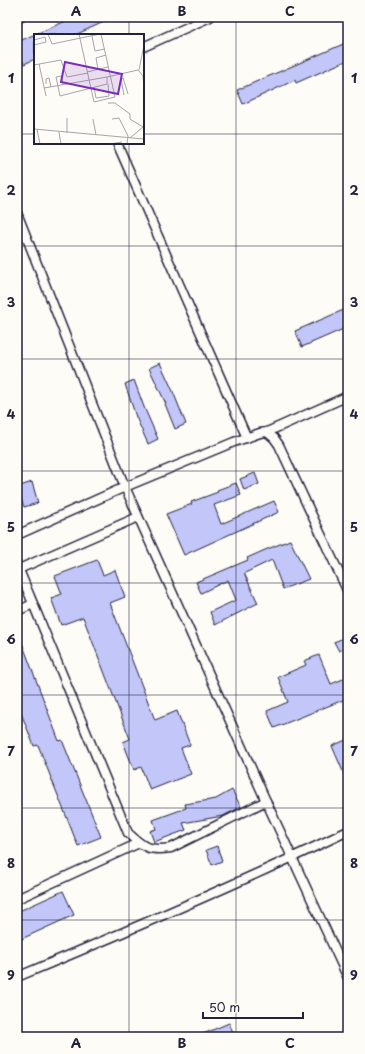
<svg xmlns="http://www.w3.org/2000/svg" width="365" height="1054" font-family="'Playpen Sans',sans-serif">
  <rect width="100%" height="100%" fill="#fdfcf7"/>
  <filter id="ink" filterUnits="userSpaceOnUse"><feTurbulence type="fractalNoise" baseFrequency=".025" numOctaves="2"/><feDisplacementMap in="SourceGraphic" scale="8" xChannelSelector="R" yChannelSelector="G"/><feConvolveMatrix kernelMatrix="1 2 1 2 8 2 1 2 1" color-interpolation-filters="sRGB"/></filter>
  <g filter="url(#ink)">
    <!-- building -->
    <g fill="#c2c6f8" stroke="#22223b">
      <polygon points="75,17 115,17 75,35 35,35 35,59 24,64 17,47 17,42"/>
      <polygon points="348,42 348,60 296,83 295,80 243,104 237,90"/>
      <polygon points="348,308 348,327 302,347 295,331"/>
      <polygon points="160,363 172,389 186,424 175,429 165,404 166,404 149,368"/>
      <polygon points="134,380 144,407 158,439 148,444 136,417 125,384"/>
      <polygon points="255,473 259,484 244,490 240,479"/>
      <polygon points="32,482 38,503 24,507 17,487"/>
      <polygon points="236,483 241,495 214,505 221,524 274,501 279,512 184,555 166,514 192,504 191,502 218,492 217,490"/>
      <polygon points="290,540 309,579 283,589 272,560 245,573 245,575 258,603 215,625 210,612 236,600 228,580 201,593 196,582 248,560 247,558 265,550"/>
      <polygon points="97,560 103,575 115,570 125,597 110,603 155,720 177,711 190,745 181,748 191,774 150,790 141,767 134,770 123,742 130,739 83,617 61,625 51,598 62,594 55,576"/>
      <polygon points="18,632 59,741 62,740 101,837 78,846 38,745 34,746 17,703"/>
      <polygon points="348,636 348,647 339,651 334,642"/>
      <polygon points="319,655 331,684 348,677 348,698 274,728 267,711 288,702 278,677 306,665 304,661"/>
      <polygon points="348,739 348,783 332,746"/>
      <polygon points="232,790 241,807 223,816 183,823 186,830 154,842 150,831 156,829 153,820 186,808 185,804 216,799"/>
      <polygon points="217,846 222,861 212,865 206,850"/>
      <polygon points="63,891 74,915 17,941 17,912"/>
      <polygon points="229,1023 235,1037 196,1037"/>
    </g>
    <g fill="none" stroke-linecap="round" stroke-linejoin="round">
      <defs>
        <g id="lane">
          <polyline points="17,19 21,17"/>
          <polyline points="143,47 210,17"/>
          <polyline points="117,143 247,438"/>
          <polyline points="17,213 125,487 266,801"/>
          <polyline points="267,432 274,438 279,445 348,592"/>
          <polyline points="17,535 125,487 234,442 260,433 267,432 348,396"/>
          <path d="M17,565L128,833C144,848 149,851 171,848L266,801L348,978"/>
          <polyline points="19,569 138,517"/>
          <polyline points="17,611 33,604"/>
          <polyline points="17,899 139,843"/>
          <path d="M17,977C128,931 240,883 348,831"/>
        </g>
      </defs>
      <!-- lane casing -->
      <use href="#lane" stroke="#22223b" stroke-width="11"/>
      <!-- lane -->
      <use href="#lane" stroke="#fdfcf7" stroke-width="8"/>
    </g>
  </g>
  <!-- grid -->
  <path fill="none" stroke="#22223b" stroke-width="1" stroke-opacity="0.55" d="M129,17V35M236,17V1037M17,134H35M143,134H348M129,143V1037M17,246H348M17,359H348M17,471H348M17,583H348M17,695H348M17,808H348M17,920H348"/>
  <!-- overview -->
  <g transform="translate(34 34)">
    <rect width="110" height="110" fill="#fdfcf7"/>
    <path fill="none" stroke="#a5a5ac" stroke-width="1" d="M14,0L18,10L66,0M45,0L60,68L81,63L67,0M58,2L61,17L71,15M0,6L11,3L12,8L0,11M5,30L12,62M0,31L27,26L33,43L54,39M64,35L62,24L72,21M105,36L110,11M53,38L74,33M12,50V45L15,44L17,53M29,51L27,42L22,43L26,62L73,50V43L104,36L109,42L110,54M60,53L62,64L75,62L74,50M10,54L73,43M90,61L87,45L89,44L94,60M74,69H81L96,80V85L109,93L96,104M33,84V99M59,85L62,101M78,85L85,84L94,102L93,110M0,95L110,105M3,95L6,110M25,98L27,110M76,110L88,108"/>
    <path fill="#7b2cbf" fill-opacity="0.15" stroke="#7b2cbf" stroke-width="2" d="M31,28L88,40L84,60L27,48Z"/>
    <rect width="110" height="110" fill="none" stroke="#22223b" stroke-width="2"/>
  </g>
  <!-- margin -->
  <rect width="365" height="1054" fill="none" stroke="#fdfcf7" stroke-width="44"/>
  <!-- scale -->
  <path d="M203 1012v6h100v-6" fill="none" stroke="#22223b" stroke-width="2"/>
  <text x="209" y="1012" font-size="12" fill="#22223b" stroke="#fdfcf7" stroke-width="3" paint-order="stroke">50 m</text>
  <rect x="22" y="22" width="321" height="1010" fill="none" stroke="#22223b" stroke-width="1.5"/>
  <g font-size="13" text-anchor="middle" font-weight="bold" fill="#22223b">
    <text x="76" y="16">A</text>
    <text x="182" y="16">B</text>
    <text x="290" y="16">C</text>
    <text x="11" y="83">1</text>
    <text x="354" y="83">1</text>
    <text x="11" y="195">2</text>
    <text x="354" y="195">2</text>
    <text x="11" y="307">3</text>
    <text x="354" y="307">3</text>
    <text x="11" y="419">4</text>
    <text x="354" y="419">4</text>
    <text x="11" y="532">5</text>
    <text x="354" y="532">5</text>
    <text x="11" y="644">6</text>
    <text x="354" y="644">6</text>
    <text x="11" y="756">7</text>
    <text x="354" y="756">7</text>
    <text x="11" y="868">8</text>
    <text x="354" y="868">8</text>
    <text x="11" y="980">9</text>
    <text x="354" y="980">9</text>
    <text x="76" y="1048">A</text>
    <text x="182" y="1048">B</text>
    <text x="290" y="1048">C</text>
  </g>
</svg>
